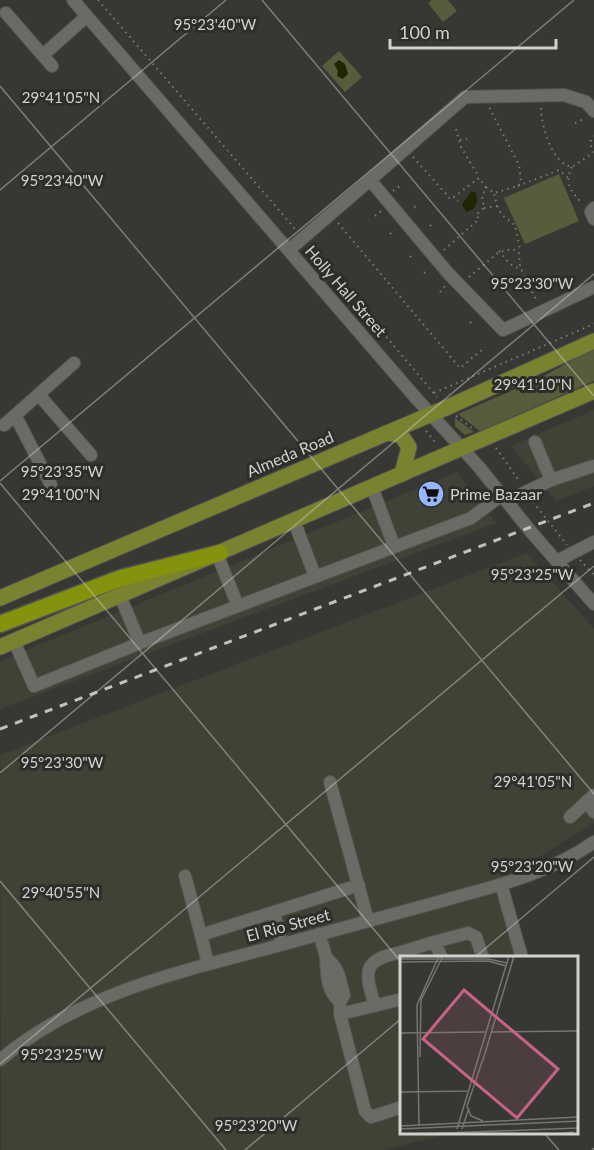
<svg xmlns="http://www.w3.org/2000/svg" width="594" height="1150" font-family="Lato,sans-serif">
  <rect width="100%" height="100%" fill="#373833"/>
  <!-- built -->
  <g fill="#404236">
    <polygon points="594,410 594,486 556,501 511,446"/>
    <polygon points="457,472 496,523 0,709 0,661"/>
    <polygon points="527,553 594,629 594,823 541,856 504,871 527,958 402,958 402,1134 447,1134 384,1150 1,1150 0,755"/>
  </g>
  <!-- green -->
  <g fill="#575c3c">
    <polygon points="432,0 448,0 457,11 443,22 428,3"/>
    <polygon points="339,51 362,77 345,92 322,66"/>
    <polygon points="559,174 579,221 525,244 504,198"/>
    <polygon points="594,348 594,381 480,431 458,414 540,378"/>
    <polygon points="455,418 474,432 465,435 455,426"/>
  </g>
  <!-- water -->
  <g fill="#212500">
    <polygon points="339,60 345,64 348,74 343,79 337,76 338,71 334,64"/>
    <polygon points="472,191 476,193 477,202 473,209 466,212 462,204"/>
  </g>
  <g fill="none" stroke-linecap="round" stroke-linejoin="round">
    <defs>
      <g id="minor">
        <polyline points="73,0 415,397 479,467 532,533 594,604"/>
        <polyline points="6,13 52,66"/>
        <polyline points="43,55 87,16"/>
        <polyline points="594,111 586,102 564,95 465,97 370,180 448,273 503,330 594,287"/>
        <polyline points="594,208 591,212 594,219"/>
        <polyline points="289,250 370,180"/>
        <polyline points="39,395 91,455"/>
        <polyline points="15,415 51,485"/>
        <polyline points="4,425 74,363"/>
        <polyline points="551,480 594,466"/>
        <polyline points="372,487 394,546"/>
        <polyline points="507,501 551,480 535,442"/>
        <polyline points="294,521 315,576"/>
        <polyline points="217,554 238,606"/>
        <polyline points="557,561 594,542"/>
        <polyline points="120,596 140,643"/>
        <polyline points="14,641 34,686 140,643 471,518 502,495"/>
        <polyline points="330,782 368,921"/>
        <polyline points="587,801 594,812"/>
        <polyline points="570,817 594,795"/>
        <polyline points="185,876 201,935"/>
        <polyline points="501,884 522,958"/>
        <polyline points="274,912 282,944"/>
        <path d="M319,934C321,942 325,950 326,958C327,974 326,990 340,1002"/>
        <polyline points="434,942 468,933 476,937 483,958"/>
        <polyline points="402,952 434,942 442,958"/>
        <path d="M326,958C339,967 340,980 344,995L340,1002V1014L365,1111L371,1117L402,1107"/>
        <polyline points="208,964 201,935 359,885"/>
        <path d="M375,1006C364,970 362,960 402,952L404,958"/>
        <polyline points="340,1014 402,999"/>
        <path d="M0,1060C74,997 170,974 262,950C321,934 379,918 438,902C491,887 548,875 594,842"/>
      </g>
      <g id="major">
        <polyline points="387,433 401,435 409,447 402,474"/>
        <polyline points="0,598 448,407 594,341"/>
        <polyline points="0,647 594,391"/>
      </g>
      <polyline id="highway" points="0,624 121,578 220,553"/>
    </defs>
    <!-- minor casing -->
    <use href="#minor" stroke="#545551" stroke-width="14"/>
    <!-- major casing -->
    <use href="#major" stroke="#545551" stroke-width="17"/>
    <!-- highway casing -->
    <use href="#highway" stroke="#545551" stroke-width="19"/>
    <!-- path -->
    <g stroke="#7a7b76" stroke-width="2" stroke-dasharray="1.5 4.5" stroke-linecap="butt">
      <polyline points="98,0 296,230"/>
      <path d="M541,108C541,125 552,164 572,167L593,153L590,142L594,136"/>
      <polyline points="575,123 586,118"/>
      <polyline points="456,129 461,147 479,177"/>
      <polyline points="460,140 467,139"/>
      <polyline points="413,157 447,195 450,199 454,197"/>
      <path d="M572,167C564,183 571,192 582,203"/>
      <polyline points="518,186 559,170 568,178"/>
      <polyline points="486,187 494,193 518,186 521,182 519,165 489,107"/>
      <polyline points="393,191 400,186"/>
      <polyline points="497,206 502,215 515,225 520,249"/>
      <polyline points="414,207 417,206"/>
      <polyline points="484,208 497,206 494,193"/>
      <polyline points="375,216 381,211"/>
      <polyline points="338,223 460,368 482,350"/>
      <polyline points="430,226 432,224"/>
      <polyline points="390,234 393,232"/>
      <polyline points="309,245 437,397"/>
      <polyline points="444,250 479,219 476,215 484,208 482,196 486,188 479,178 454,197 458,201"/>
      <polyline points="499,251 510,264 522,270"/>
      <polyline points="410,257 412,255"/>
      <polyline points="424,273 426,271"/>
      <polyline points="469,277 499,252 513,249 519,253 520,267 537,302"/>
      <polyline points="440,292 445,286"/>
      <polyline points="470,323 472,321"/>
      <polyline points="434,393 594,324"/>
      <polyline points="456,416 473,429"/>
      <polyline points="426,431 435,442"/>
      <polyline points="496,448 520,482"/>
      <polyline points="533,502 567,545"/>
      <polyline points="580,560 594,575"/>
    </g>
    <!-- minor -->
    <use href="#minor" stroke="#6a6b65" stroke-width="12"/>
    <!-- major -->
    <use href="#major" stroke="#7a8230" stroke-width="15"/>
    <!-- highway -->
    <use href="#highway" stroke="#85920d" stroke-width="16"/>
    <!-- rail -->
    <polyline stroke="#c1c2bf" stroke-width="3" stroke-dasharray="8 8" stroke-linecap="butt" points="0,729 594,503"/>
  </g>
  <!-- ticks -->
  <path fill="none" stroke="#d1d2cf" stroke-width="1.5" stroke-opacity="0.45" d="M262,0L594,396M0,86L594,794M0,190L226,0M0,481L574,0M0,483L402,963M0,773L594,274M0,881L226,1150M474,958L594,857M0,1064L594,566M545,1134L559,1150M245,1150L402,1018M592,1150L594,1148"/>
  <!-- icons -->
  <defs>
    <symbol id="supermarket-disc" viewBox="-11 -11 22 22"><circle r="9.5" fill="#97b6fd" stroke="#2d2e29"/><path d="M-6-5.5h2.5l.6 2H6L4.5 2H-2.5L-4.4-4H-6ZM-1.5 3.2a1.3 1.3 0 1 0 .1 0ZM3 3.2a1.3 1.3 0 1 0 .1 0Z" fill="#111"/></symbol>
  </defs>
  <g fill-rule="evenodd">
    <use href="#supermarket-disc" x="416" y="479" width="30" height="30"/>
  </g>
  <g text-anchor="middle" stroke-width="6" stroke-linejoin="round" paint-order="stroke">
    <!-- street labels -->
    <g font-size="16" fill="#d1d2cf" stroke="#2d2e29">
      <text transform="translate(346 291) rotate(49)" y="6">Holly Hall Street</text>
      <text transform="translate(290 454) rotate(-23)" y="6">Almeda Road</text>
      <text transform="translate(288 925) rotate(-15)" y="6">El Rio Street</text>
    </g>
    <!-- poi labels -->
    <g font-size="16" fill="#d1d2cf" stroke="#2d2e29" text-anchor="start">
      <text x="450" y="500">Prime Bazaar</text>
    </g>
  </g>
  <!-- overview -->
  <g transform="translate(400 956)">
    <rect width="178" height="178" fill="#373833"/>
    <path fill="none" stroke="#757671" stroke-width="1.5" d="M0,3H88L107,7M0,6L88,5L106,10M92,76L179,75M0,77L85,76M20,101L21,44L43,0M83,104L114,0M0,136L69,135M83,165L71,160L67,150L83,103M0,170L179,161M19,170L17,49L39,0M0,173L179,165M57,173L109,0M62,173L69,152M18,178L179,172M156,178L174,176"/>
    <path fill="#c86289" fill-opacity="0.15" stroke="#c86289" stroke-width="3" d="M64,34L158,113L117,162L23,83Z"/>
    <rect width="178" height="178" fill="none" stroke="#d1d2cf" stroke-width="3"/>
  </g>
  <g font-size="15" text-anchor="middle" fill="#d1d2cf" stroke="#2d2e29" stroke-width="6" stroke-linejoin="round" paint-order="stroke">
    <text x="215" y="30">95°23'40"W</text>
    <text x="61" y="103">29°41'05"N</text>
    <text x="62" y="186">95°23'40"W</text>
    <text x="532" y="289">95°23'30"W</text>
    <text x="533" y="390">29°41'10"N</text>
    <text x="62" y="477">95°23'35"W</text>
    <text x="61" y="500">29°41'00"N</text>
    <text x="532" y="580">95°23'25"W</text>
    <text x="62" y="768">95°23'30"W</text>
    <text x="533" y="787">29°41'05"N</text>
    <text x="532" y="872">95°23'20"W</text>
    <text x="61" y="898">29°40'55"N</text>
    <text x="62" y="1060">95°23'25"W</text>
    <text x="256" y="1131">95°23'20"W</text>
  </g>
  <!-- scale -->
  <path d="M390 39v9h166v-9" fill="none" stroke="#d1d2cf" stroke-width="3"/>
  <text x="399" y="39" font-size="18" fill="#d1d2cf" stroke="#2d2e29" stroke-width="4.5" paint-order="stroke">100 m</text>
</svg>
